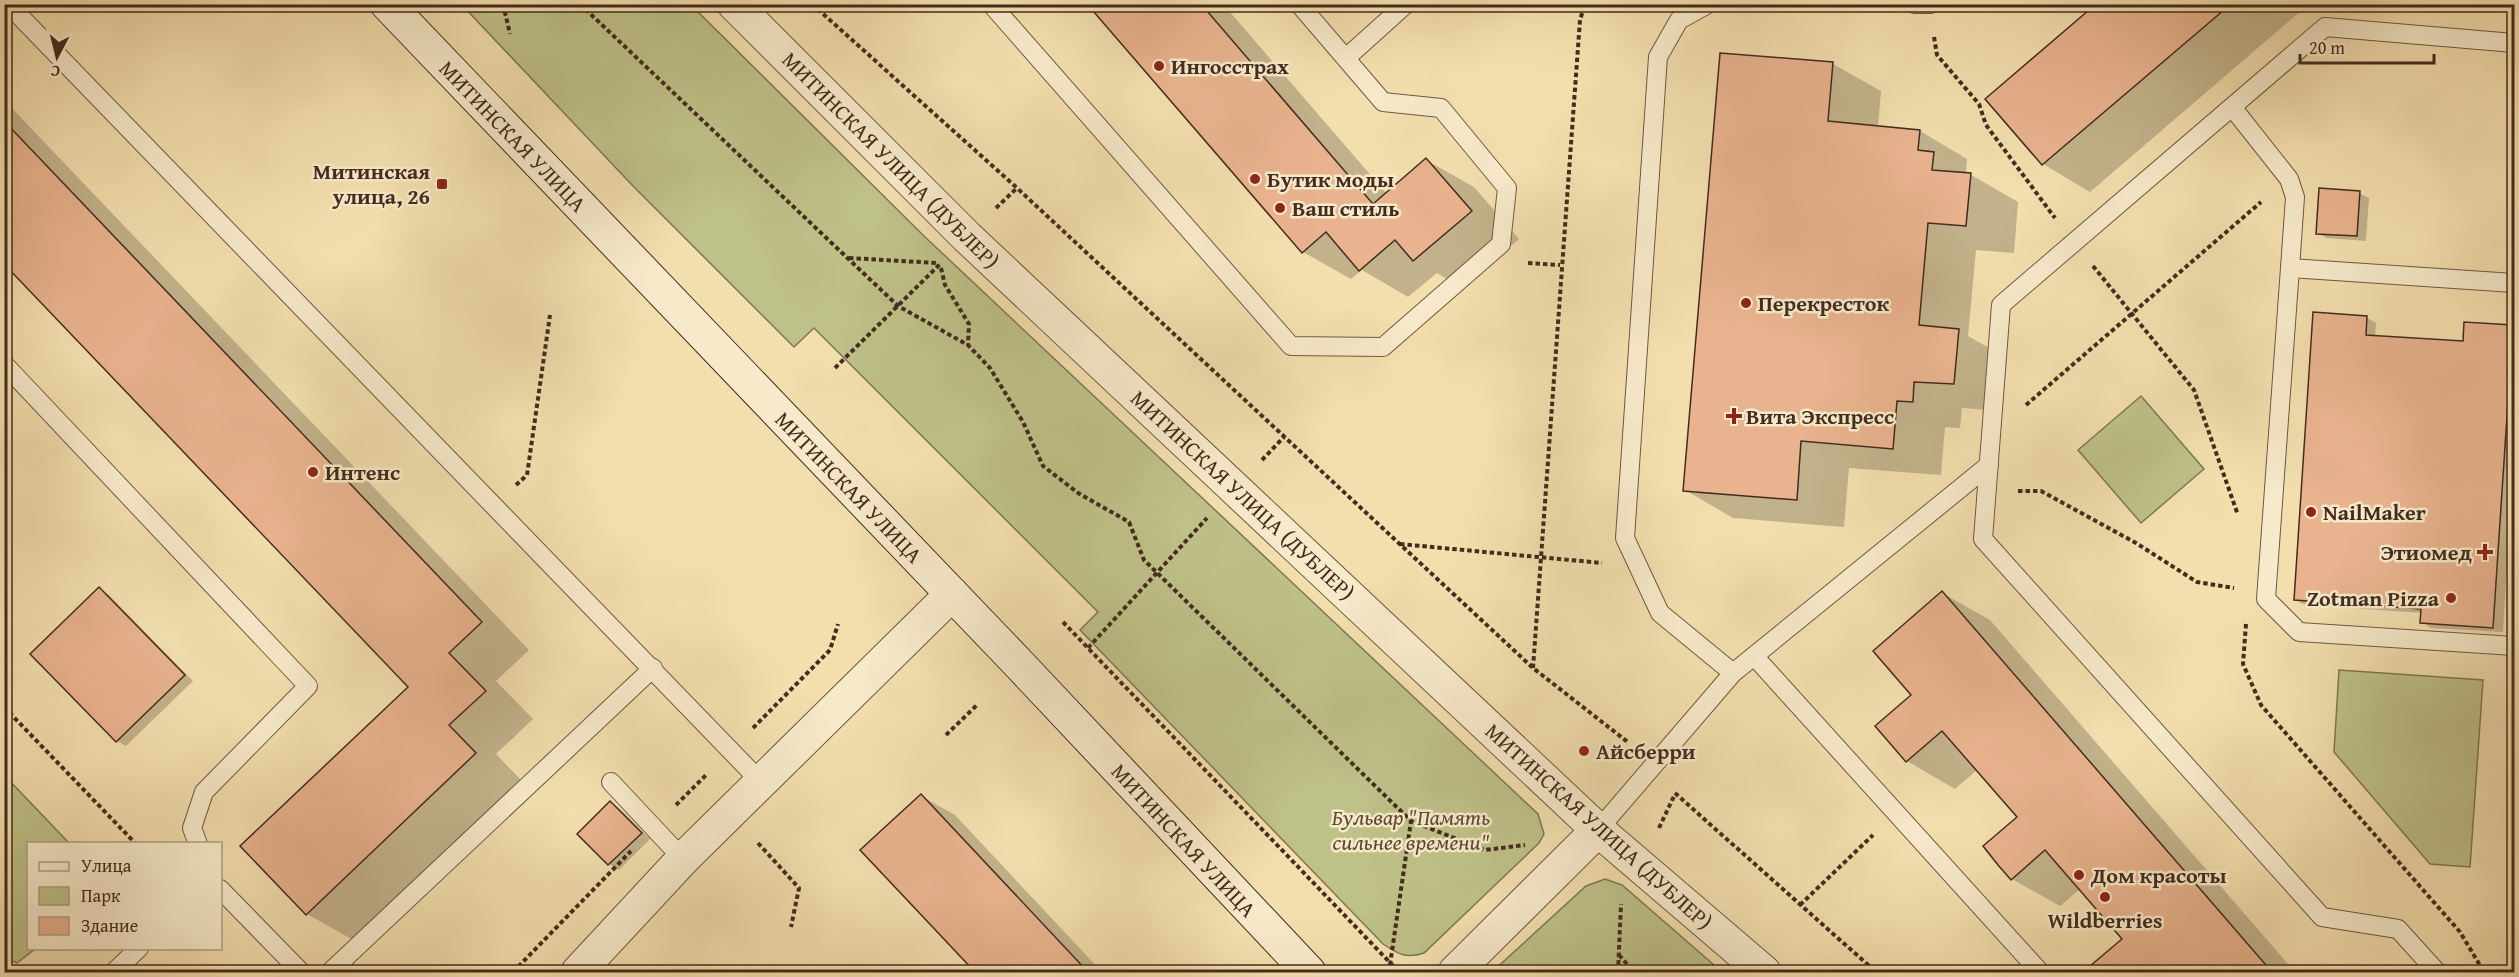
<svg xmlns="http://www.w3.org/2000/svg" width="2519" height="977" font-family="'Gentium Book Plus',serif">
  <rect width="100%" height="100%" fill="#f3dfae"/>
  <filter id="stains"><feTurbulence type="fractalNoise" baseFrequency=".00333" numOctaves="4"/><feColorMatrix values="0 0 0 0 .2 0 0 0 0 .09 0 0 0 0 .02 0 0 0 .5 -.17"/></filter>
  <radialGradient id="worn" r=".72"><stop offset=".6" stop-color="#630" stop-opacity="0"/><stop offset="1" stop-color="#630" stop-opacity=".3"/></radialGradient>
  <!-- green -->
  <g fill="#bec188" stroke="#817653" stroke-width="1.5">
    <path d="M462,5H691L925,237L1538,814L1544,834L1539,843L1424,953C1406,959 1398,954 1383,944L1080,630L1098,612L814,328L794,347L632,185Z"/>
    <polygon points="2141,396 2204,469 2141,523 2078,450"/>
    <polygon points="2339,670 2483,680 2470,867 2430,864 2334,752"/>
    <polygon points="5,776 69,843 28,844 28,948 35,949 17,963 5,958"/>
    <polygon points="1605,879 1622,885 1722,972 1492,972 1586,886"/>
  </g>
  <!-- shadow -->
  <g fill="#0003">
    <polygon points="1089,4 1223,4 1387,194 1426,160 1474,187 1519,239 1462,288 1437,273 1408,297 1362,270 1351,279 1303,252"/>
    <polygon points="2098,4 2309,4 2090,192 2043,164 1987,99"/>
    <polygon points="1833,64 1881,91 1878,127 1920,131 1967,159 1966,172 2018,202 2014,253 1976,250 1968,336 2007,358 2002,411 1962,408 1960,428 1945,427 1941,475 1849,468 1844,527 1733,518 1685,490"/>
    <polygon points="4,100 529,650 496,681 533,719 496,754 523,782 355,941 307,914 410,687 4,262"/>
    <polygon points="2359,193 2369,198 2366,241 2327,238 2317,233"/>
    <polygon points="2367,318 2376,323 2375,337 2464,343 2466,324 2514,327 2514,451 2503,632 2431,628 2422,622 2423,613 2305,605 2296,600"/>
    <polygon points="99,589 109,595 193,681 126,746 117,741"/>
    <polygon points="1942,593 1990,620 2295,972 2088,972 2124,939 2080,889 2060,906 2012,879 2019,817 1977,770 1955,789 1907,761 1877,726 1913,696"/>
    <polygon points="921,796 955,815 1102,972 977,972 862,850"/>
    <polygon points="610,803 619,808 650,839 619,870 609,864 579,834"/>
    <polygon points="2353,967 2363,972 2347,972"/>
  </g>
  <!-- building -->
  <g fill="#e8b38e" stroke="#442b1e" stroke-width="1.5">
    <polygon points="1087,4 1201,4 1373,204 1426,158 1472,211 1413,261 1395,240 1359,271 1326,232 1302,253"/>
    <polygon points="2096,4 2231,4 2042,165 1985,99"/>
    <polygon points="1720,53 1833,62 1828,121 1920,130 1918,150 1934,152 1932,170 1971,173 1966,226 1928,223 1919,325 1959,329 1954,384 1914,382 1913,402 1897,401 1893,449 1801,441 1797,500 1683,491"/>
    <polygon points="4,121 482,622 449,653 486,691 449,725 476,753 306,915 240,846 408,687 4,264"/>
    <polygon points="2319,188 2360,191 2357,236 2316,234"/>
    <polygon points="2313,312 2367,316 2366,335 2463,341 2464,322 2513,325 2493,628 2420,623 2421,609 2294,600"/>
    <polygon points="99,587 185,675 116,742 30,654"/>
    <polygon points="1942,591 2272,972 2083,972 2122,939 2045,850 2011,880 1998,865 1983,846 2017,817 1942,731 1906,762 1875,726 1911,695 1873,651"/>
    <polygon points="921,794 1088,972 975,972 860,850"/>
    <polygon points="610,801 642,833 608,865 577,834"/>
  </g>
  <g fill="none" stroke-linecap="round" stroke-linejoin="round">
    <defs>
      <g id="lane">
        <polyline points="8,4 761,782"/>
        <polyline points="991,4 1291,346 1383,347 1501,244 1507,188 1441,108 1383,102 1299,4"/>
        <polyline points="1708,4 1679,20 1658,57 1625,538 1660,613 1733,673"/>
        <polyline points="1914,4 1931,4"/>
        <polyline points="1346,58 1406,4"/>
        <polyline points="2232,107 2289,179 2295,197 2290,268 2514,283"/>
        <polyline points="2290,268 2266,599 2299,632 2514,646"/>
        <polyline points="4,364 308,686 204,792 192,828 198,844"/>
        <polyline points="1754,656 2040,972"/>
        <polyline points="611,782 683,859"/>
        <polyline points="1598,830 1733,673 1989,465"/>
        <polyline points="220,889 301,972"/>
        <polyline points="114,972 139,948"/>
        <polyline points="330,972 653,668"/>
        <polyline points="2437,972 2398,929 2322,917 1983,539 2001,305 2325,27 2514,43"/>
      </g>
      <g id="street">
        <polyline points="734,4 967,237 1598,830 1764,972"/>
        <polyline points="578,972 683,859 952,594"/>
        <polyline points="1455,972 1598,830"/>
      </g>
      <polyline id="secondary" points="387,4 1019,664 1309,972"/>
    </defs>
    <!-- lane casing -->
    <use href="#lane" stroke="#705842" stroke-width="20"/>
    <!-- street casing -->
    <use href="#street" stroke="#705842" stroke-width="35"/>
    <!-- secondary casing -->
    <use href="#secondary" stroke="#442b1e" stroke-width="35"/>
    <!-- path -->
    <g stroke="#442b1e" stroke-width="4" stroke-dasharray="4.5 3" stroke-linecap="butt">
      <polyline points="503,4 510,34"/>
      <polyline points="580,4 898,306 968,345 990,368 1023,422 1043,466 1078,493 1129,522 1144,560 1411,821 1485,850 1525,845"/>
      <polyline points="812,4 1017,188 1533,668 1629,743"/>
      <polyline points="1934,37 1937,55 1979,104 1986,125 2055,218"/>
      <polyline points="996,208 1017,188"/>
      <polyline points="849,258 937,263"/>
      <polyline points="1528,263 1560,265"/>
      <polyline points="2093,266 2194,390 2238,515"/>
      <polyline points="941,268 945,285 969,324 968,345"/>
      <polyline points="835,368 940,264"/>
      <polyline points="2026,405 2261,202"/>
      <polyline points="1262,460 1284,437"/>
      <polyline points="516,485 527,475 550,315"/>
      <polyline points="2018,491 2041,491 2136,543 2197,582 2234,588"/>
      <polyline points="1400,544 1602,563"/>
      <polyline points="1063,622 1399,972"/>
      <polyline points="2246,624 2243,664 2261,705 2460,932 2484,972"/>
      <polyline points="1088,648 1207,518"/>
      <polyline points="1533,668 1580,20 1585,4"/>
      <polyline points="4,707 136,844"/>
      <polyline points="753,728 830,650 838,624"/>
      <polyline points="946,735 977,705"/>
      <polyline points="1675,793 1876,972"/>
      <polyline points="676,805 707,774"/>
      <polyline points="1659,828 1675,794"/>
      <polyline points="758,843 799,888 791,927"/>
      <polyline points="1800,905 1873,835"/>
      <polyline points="1619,955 1634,972"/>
      <polyline points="1390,965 1411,821"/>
      <polyline points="513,972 631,851"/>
      <polyline points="1618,972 1621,904"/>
    </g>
    <!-- lane -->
    <use href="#lane" stroke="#f7eaca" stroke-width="18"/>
    <!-- street -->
    <use href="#street" stroke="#f7eaca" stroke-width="33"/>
    <!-- secondary -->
    <use href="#secondary" stroke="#f7eaca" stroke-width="33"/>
  </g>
  <!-- markers -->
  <g fill="#8f2418" stroke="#f7eaca" stroke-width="2">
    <circle cx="1159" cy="66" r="6"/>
    <circle cx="1255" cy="179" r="6"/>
    <rect x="436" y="178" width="12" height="12" rx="3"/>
    <circle cx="1280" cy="208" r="6"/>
    <circle cx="1746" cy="303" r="6"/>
    <path d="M1731 407h6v6h6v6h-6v6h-6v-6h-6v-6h6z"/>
    <circle cx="313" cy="472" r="6"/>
    <circle cx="2311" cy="512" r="6"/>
    <path d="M2482 543h6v6h6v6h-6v6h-6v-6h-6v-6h6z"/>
    <circle cx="2451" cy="598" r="6"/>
    <circle cx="1584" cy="751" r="6"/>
    <circle cx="2079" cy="875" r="6"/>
    <circle cx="2105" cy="897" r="6"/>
  </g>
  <g text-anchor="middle" stroke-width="5" stroke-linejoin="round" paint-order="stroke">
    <!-- poi labels -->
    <g font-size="22" font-weight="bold" fill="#442b1e" stroke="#f7eaca" text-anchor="start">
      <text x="1171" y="74">Ингосстрах</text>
      <text x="430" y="179" text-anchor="end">Митинская<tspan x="430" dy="25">улица, 26</tspan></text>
      <text x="1267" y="187">Бутик моды</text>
      <text x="1292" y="216">Ваш стиль</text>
      <text x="1758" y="311">Перекресток</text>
      <text x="1746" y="424">Вита Экспресс</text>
      <text x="325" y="480">Интенс</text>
      <text x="2323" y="520">NailMaker</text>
      <text x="2472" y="560" text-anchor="end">Этиомед</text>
      <text x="2439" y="606" text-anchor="end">Zotman Pizza</text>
      <text x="1596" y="759">Айсберри</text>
      <text x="2091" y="883">Дом красоты</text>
      <text x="2105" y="928" text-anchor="middle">Wildberries</text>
    </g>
    <!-- street labels -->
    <g font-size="22" fill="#442b1e" stroke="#f7eaca">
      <text transform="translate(513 136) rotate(46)" y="8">МИТИНСКАЯ УЛИЦА</text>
      <text transform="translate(891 160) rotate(45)" y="8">МИТИНСКАЯ УЛИЦА (ДУБЛЕР)</text>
      <text transform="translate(849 487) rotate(46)" y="8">МИТИНСКАЯ УЛИЦА</text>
      <text transform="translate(1243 495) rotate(43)" y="8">МИТИНСКАЯ УЛИЦА (ДУБЛЕР)</text>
      <text transform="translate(1599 826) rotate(42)" y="8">МИТИНСКАЯ УЛИЦА (ДУБЛЕР)</text>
      <text transform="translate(1184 840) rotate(47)" y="8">МИТИНСКАЯ УЛИЦА</text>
    </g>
    <!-- park labels -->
    <g font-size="22" font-style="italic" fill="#5c4933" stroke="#f7eaca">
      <text x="1411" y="825">Бульвар "Память<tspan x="1411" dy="25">сильнее времени"</tspan></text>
    </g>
  </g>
  <!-- margin -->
  <rect width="2519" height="977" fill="none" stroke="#f3dfae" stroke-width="24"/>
  <rect x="6" y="6" width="2507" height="965" fill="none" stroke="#442b1e" stroke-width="3"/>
  <rect x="12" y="12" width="2495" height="953" fill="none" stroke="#442b1e" stroke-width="1.5"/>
  <!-- legend -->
  <rect x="27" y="842" width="195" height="108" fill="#f7eaca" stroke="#af9e85" stroke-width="1.5"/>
  <rect x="39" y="862" width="30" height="9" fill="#f7eaca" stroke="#af9e85" stroke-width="1.5"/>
  <text x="81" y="872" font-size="18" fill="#442b1e">Улица</text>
  <rect x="39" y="887" width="30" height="18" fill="#bec188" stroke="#af9e85" stroke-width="1.5"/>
  <text x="81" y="902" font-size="18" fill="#442b1e">Парк</text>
  <rect x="39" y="917" width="30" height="18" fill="#e8b38e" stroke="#af9e85" stroke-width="1.5"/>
  <text x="81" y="932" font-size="18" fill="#442b1e">Здание</text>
  <!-- north arrow -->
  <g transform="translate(57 57) rotate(187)" stroke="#f7eaca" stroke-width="4.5" paint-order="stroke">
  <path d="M0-4.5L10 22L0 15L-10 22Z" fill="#442b1e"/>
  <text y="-9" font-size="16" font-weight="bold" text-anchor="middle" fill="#442b1e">С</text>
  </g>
  <!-- scale -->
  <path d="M2300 54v9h134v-9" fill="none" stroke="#442b1e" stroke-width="3"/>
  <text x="2309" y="54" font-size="18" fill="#442b1e" stroke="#f7eaca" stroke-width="4.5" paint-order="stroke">20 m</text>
  <rect width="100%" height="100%" filter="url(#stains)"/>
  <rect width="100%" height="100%" fill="url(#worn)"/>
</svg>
